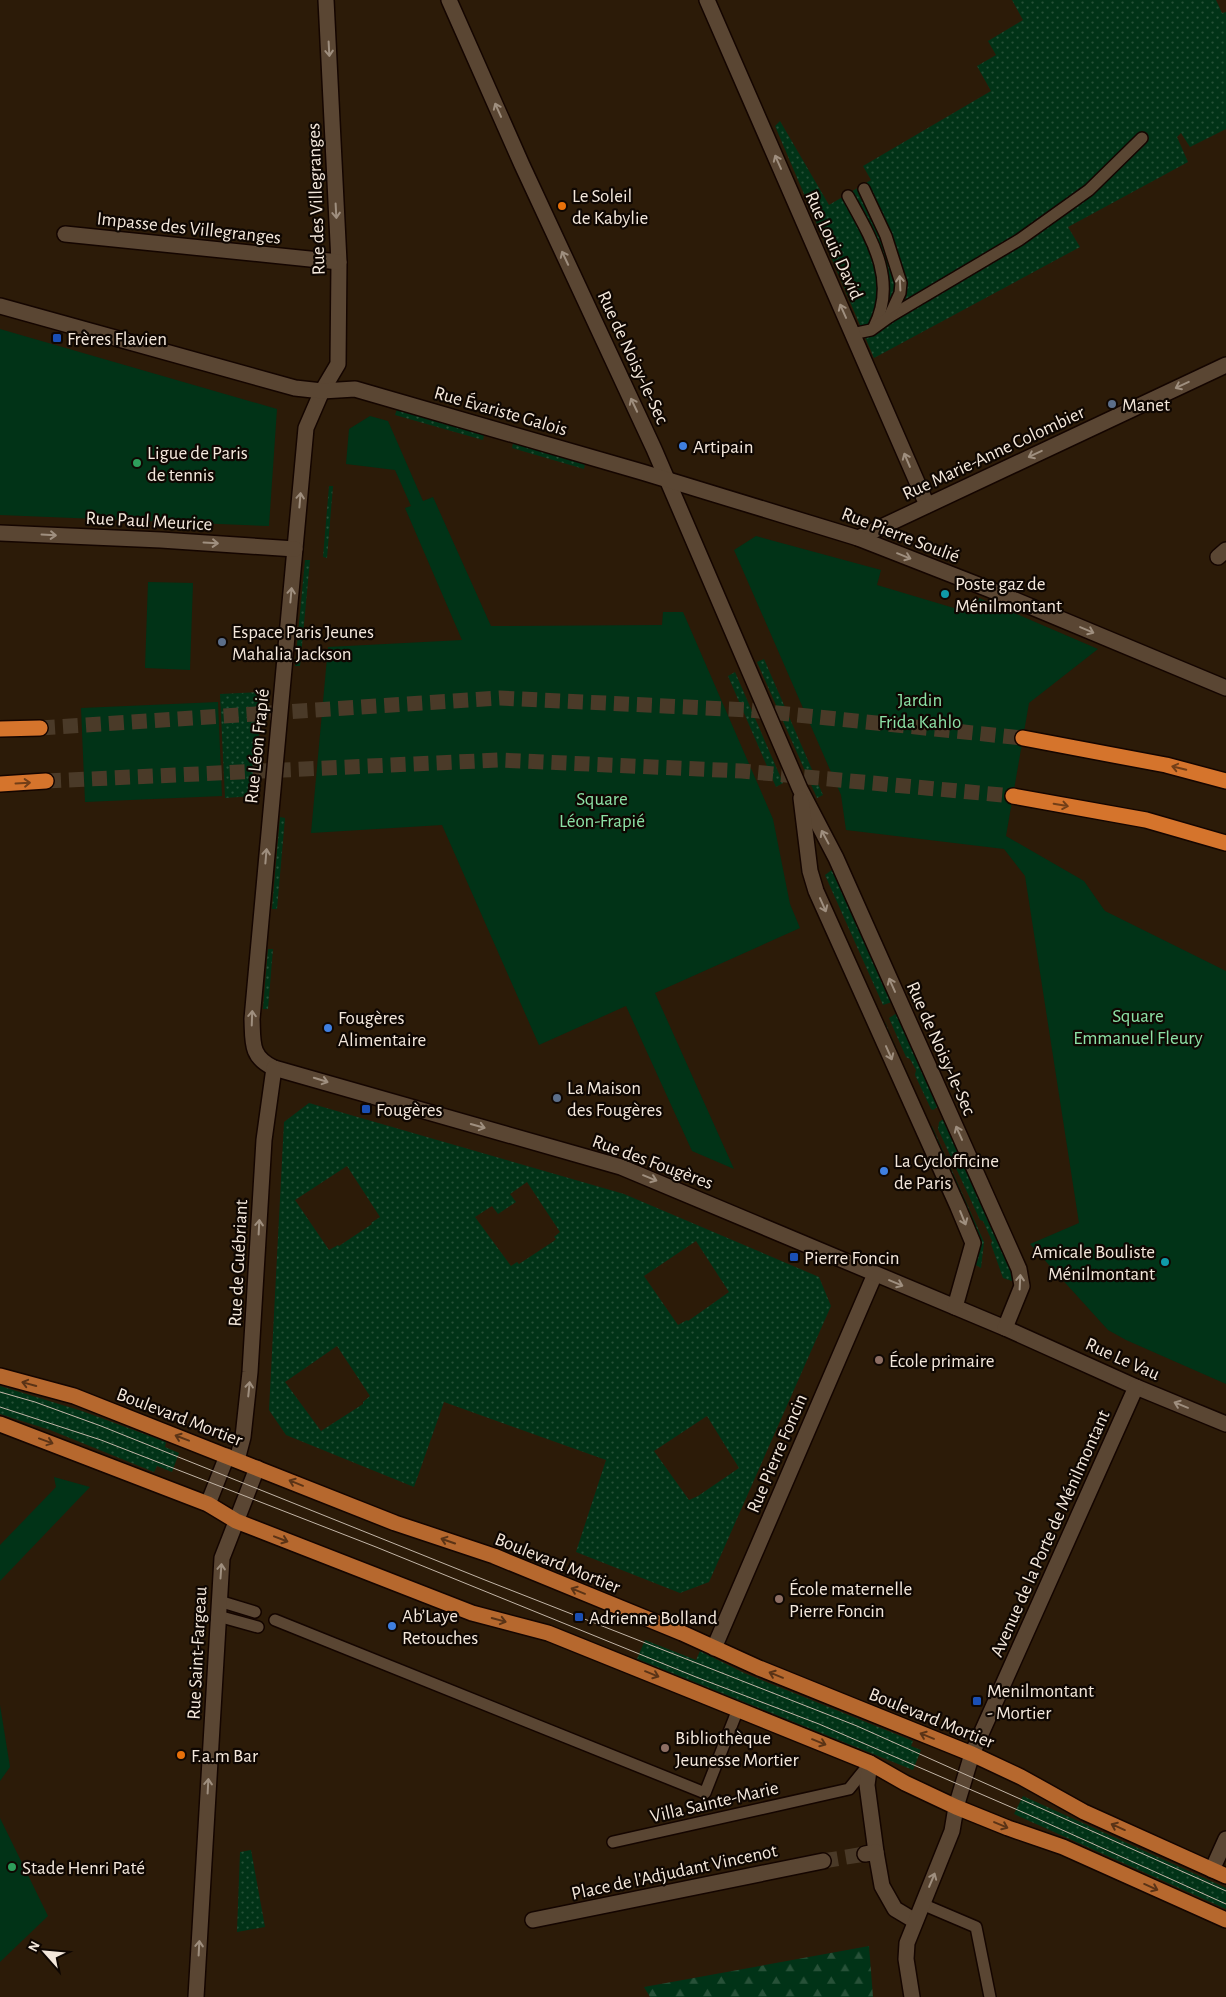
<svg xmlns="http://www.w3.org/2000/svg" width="1226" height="1997" font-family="'Alegreya Sans',sans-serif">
  <defs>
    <pattern id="grass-dots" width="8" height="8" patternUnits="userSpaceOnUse" patternTransform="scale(1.25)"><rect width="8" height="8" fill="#013317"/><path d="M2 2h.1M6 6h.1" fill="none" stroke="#275138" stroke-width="1.8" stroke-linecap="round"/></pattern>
    <pattern id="forest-firs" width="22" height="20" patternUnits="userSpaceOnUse" patternTransform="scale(1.25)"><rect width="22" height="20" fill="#013317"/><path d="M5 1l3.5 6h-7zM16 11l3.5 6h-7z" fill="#275138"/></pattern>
  </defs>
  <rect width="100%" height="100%" fill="#2c1b08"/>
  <!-- grass -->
  <g fill="url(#grass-dots)" fill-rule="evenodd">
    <polygon points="1012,0 1216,0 1222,13 1226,12 1226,129 1190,147 1181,133 1177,137 1188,162 1068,227 1080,247 874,358 775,126 780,121 829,205 871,180 863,166 991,91 977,66 996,55 988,41 1023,20"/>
    <polygon points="397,409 484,435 483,440 395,415"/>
    <polygon points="513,443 585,464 584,469 512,448"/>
    <polygon points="329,486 333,486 327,558 323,557"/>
    <polygon points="305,560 310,560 300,666 295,666"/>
    <polygon points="764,659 823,795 817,798 757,662"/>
    <polygon points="735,672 783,783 776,787 728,676"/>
    <polygon points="263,692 253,796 225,798 220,694"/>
    <polygon points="280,817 285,818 277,909 272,909"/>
    <polygon points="833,869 892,1002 883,1005 825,875"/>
    <polygon points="268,949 273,949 268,1009 263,1009"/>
    <polygon points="897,1013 939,1106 933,1110 931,1109 915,1075 916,1070 910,1059 906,1057 889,1018"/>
    <polygon points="885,1022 924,1112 922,1113 883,1024"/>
    <path d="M309,1103L624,1194L819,1277L831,1306L709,1582L680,1593L576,1552L606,1460L444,1402L414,1487L286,1435L269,1410L284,1122ZM347,1166L380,1217L371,1223L372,1224L339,1246L338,1245L329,1250L295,1200ZM527,1182L560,1232L554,1237L556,1239L554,1241L519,1264L517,1262L511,1266L475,1217L492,1206L498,1214L516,1202L510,1194ZM696,1241L729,1292L688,1321L687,1320L678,1325L644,1276ZM337,1346L370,1396L363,1402V1404L321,1431L285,1382ZM707,1416L739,1468L698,1496L689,1500L654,1451Z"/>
    <polygon points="945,1118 1007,1254 1015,1282 1003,1278 991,1244 992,1241 983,1221 980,1220 938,1129 939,1122"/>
    <polygon points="932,1126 984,1242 981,1268 974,1264 928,1128"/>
    <polygon points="0,1386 82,1411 166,1442 165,1447 179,1453 172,1472 157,1466 154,1472 50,1430 0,1414"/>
    <polygon points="645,1640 696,1660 700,1651 744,1673 913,1741 911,1746 921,1750 913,1770 637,1659"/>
    <polygon points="1023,1796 1226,1888 1226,1909 1014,1814"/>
    <polygon points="251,1850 265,1927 237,1932 240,1852"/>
  </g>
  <!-- forest -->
  <polygon fill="url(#forest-firs)" points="869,1946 873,1997 650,1997 644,1987"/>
  <!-- park -->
  <g fill="#013317">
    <polygon points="0,329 277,409 269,526 0,515"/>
    <polygon points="370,416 388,421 423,501 433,497 491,626 662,625 663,612 683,612 773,819 790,904 800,928 655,993 734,1169 692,1151 626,1006 539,1045 442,825 311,833 328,647 462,640 405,508 411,506 395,470 346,464 349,429"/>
    <polygon points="756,536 881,570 877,585 974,614 979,598 1098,649 1029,703 1006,836 1084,881 1105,911 1226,971 1226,1384 1126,1340 1108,1330 1030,1244 1079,1223 1025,876 1004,849 846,830 841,795 734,550"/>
    <polygon points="148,582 193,583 190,670 145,668"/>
    <polygon points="218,702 222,796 85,802 81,708"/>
    <polygon points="54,1477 90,1487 0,1581 0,1545 56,1487"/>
    <polygon points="0,1705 10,1767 0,1781"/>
    <polygon points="0,1818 48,1916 0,1962"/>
  </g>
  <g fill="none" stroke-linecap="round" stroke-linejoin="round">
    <!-- pedestrian-tunnel -->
    <polyline stroke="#4a3a28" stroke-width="15" stroke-dasharray="15 8" stroke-linecap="butt" points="823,1861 865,1854"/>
    <!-- trunk-tunnel -->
    <g stroke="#4a3a28" stroke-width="15" stroke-dasharray="15 8" stroke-linecap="butt">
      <polyline points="40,728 500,698 749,710 1023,738"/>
      <polyline points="46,781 499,760 742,771 1013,796"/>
    </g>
    <defs>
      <g id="service">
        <path d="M848,196C871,238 898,280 874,327"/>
        <polyline points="889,317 1019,240 1089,190 1142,138"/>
        <polyline points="852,334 871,330 889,317 900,293 901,283 886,236 864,189"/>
        <polyline points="219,1601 255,1612"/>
        <polyline points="218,1616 258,1627"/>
        <polyline points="275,1620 705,1793 738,1709"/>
        <polyline points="613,1842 849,1789 870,1763"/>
        <polyline points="922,1904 976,1927 990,1997"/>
      </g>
      <g id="pedestrian">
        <polyline points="714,1648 875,1274"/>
        <polyline points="870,1763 867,1785 876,1852"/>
        <polyline points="865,1854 876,1852 882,1886 895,1909 915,1921"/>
        <polyline points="533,1920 823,1861"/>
      </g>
      <g id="minor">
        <path d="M326,0L339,262L338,364L322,391L306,428L252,1019C253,1042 250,1057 274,1068L621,1167L1005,1328L1136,1387L1226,1424"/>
        <polyline points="449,0 522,165 654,449 800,789 836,858 1019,1269 1022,1286 1005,1328"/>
        <polyline points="707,0 927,505"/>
        <polyline points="65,234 339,262"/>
        <polyline points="0,533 161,540 295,549"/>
        <polyline points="858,538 1226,365"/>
        <polyline points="1218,557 1226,550"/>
        <polyline points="801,798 810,871 816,891 958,1207 973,1243 955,1307"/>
        <polyline points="237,1460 243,1437 250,1372 264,1140 274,1068"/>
        <polyline points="208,1504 227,1456"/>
        <polyline points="1212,1870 1226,1839"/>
        <polyline points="196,1997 222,1558 257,1468"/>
        <polyline points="912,1997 906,1959 907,1943 952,1831 956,1807 972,1754 1136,1387"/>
      </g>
      <polyline id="tertiary" points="0,306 295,388 322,391 355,389 642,472 858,538 991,590 1226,688"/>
      <g id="primary">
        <polyline points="0,1376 74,1396 395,1523 494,1556 682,1633 759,1668 972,1754 1021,1777 1084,1812 1226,1876"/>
        <polyline points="0,1424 208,1504 236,1521 472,1613 548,1633 697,1693 870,1763 905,1783 956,1807 1008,1828 1063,1847 1226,1920"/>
      </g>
      <g id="trunk">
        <polyline points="0,729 40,728"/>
        <polyline points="1023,738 1166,765 1226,781"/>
        <polyline points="0,784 46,781"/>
        <polyline points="1013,796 1146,820 1226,843"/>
      </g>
    </defs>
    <!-- service casing -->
    <use href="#service" stroke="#140500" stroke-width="14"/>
    <!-- pedestrian casing -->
    <use href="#pedestrian" stroke="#140500" stroke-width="18"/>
    <!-- minor casing -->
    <use href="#minor" stroke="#140500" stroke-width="18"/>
    <!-- tertiary casing -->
    <use href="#tertiary" stroke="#140500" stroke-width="18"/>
    <!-- primary casing -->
    <use href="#primary" stroke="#140500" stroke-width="18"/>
    <!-- trunk casing -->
    <use href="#trunk" stroke="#140500" stroke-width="18"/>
    <!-- service -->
    <use href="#service" stroke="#5a4633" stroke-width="11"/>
    <!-- pedestrian -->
    <use href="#pedestrian" stroke="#5a4633" stroke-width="15"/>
    <!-- minor -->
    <use href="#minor" stroke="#5a4633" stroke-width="15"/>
    <!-- tertiary -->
    <use href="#tertiary" stroke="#5a4633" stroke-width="15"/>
    <!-- primary -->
    <use href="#primary" stroke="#b6682e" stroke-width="15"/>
    <!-- trunk -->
    <use href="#trunk" stroke="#d5742c" stroke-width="15"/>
    <!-- tram -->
    <g stroke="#c3b6a8" stroke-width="1">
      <polyline points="0,1392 35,1402 101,1426 485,1580 857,1726 1226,1891"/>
      <polyline points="0,1407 101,1440 376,1547 696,1677 819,1724 1027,1814 1226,1904"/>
    </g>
  </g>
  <!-- one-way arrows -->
  <defs><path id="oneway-shaft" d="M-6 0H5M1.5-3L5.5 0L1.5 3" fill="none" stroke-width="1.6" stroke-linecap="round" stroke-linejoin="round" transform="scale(1.25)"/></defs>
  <g stroke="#9f8f7f">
    <use href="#oneway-shaft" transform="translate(329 49) rotate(87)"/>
    <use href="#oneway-shaft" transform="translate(498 110) rotate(-114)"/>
    <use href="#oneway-shaft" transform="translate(778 162) rotate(-114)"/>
    <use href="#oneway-shaft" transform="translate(336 211) rotate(87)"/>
    <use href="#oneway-shaft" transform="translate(565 258) rotate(-115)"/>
    <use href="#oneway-shaft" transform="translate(900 283) rotate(-93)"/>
    <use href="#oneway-shaft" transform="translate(843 311) rotate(-114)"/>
    <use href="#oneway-shaft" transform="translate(1182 385) rotate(155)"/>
    <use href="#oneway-shaft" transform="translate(634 405) rotate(-115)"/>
    <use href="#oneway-shaft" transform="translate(1035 454) rotate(155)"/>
    <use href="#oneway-shaft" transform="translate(907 460) rotate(-113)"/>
    <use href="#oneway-shaft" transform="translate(300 500) rotate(-85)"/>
    <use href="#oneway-shaft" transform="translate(49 535) rotate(3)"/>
    <use href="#oneway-shaft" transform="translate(211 543) rotate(3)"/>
    <use href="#oneway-shaft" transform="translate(904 556) rotate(22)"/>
    <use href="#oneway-shaft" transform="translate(291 595) rotate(-85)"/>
    <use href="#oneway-shaft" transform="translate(1087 630) rotate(23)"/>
    <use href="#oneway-shaft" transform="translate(825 837) rotate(-118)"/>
    <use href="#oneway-shaft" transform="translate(266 856) rotate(-85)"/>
    <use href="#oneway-shaft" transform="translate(823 905) rotate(66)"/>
    <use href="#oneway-shaft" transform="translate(892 985) rotate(-114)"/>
    <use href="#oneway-shaft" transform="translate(252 1018) rotate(-88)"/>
    <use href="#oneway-shaft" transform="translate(889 1053) rotate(66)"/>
    <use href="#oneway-shaft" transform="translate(321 1080) rotate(17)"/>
    <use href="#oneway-shaft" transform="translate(478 1126) rotate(16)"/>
    <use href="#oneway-shaft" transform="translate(959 1133) rotate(-114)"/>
    <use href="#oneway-shaft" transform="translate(650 1178) rotate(22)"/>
    <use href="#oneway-shaft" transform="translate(963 1218) rotate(68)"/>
    <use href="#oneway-shaft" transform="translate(259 1227) rotate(-87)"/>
    <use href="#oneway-shaft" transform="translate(1020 1282) rotate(-87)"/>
    <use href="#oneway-shaft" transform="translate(896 1283) rotate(23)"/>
    <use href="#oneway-shaft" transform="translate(249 1389) rotate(-84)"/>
    <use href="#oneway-shaft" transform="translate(1181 1405) rotate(-158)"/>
    <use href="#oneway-shaft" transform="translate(221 1571) rotate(-86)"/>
    <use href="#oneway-shaft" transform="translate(208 1786) rotate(-87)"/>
    <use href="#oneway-shaft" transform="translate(932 1880) rotate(-67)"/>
    <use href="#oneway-shaft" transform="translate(199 1948) rotate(-87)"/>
  </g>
  <g stroke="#723e17">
    <use href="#oneway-shaft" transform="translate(1179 768) rotate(-166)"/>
    <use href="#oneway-shaft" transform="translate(23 783) rotate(-3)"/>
    <use href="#oneway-shaft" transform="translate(1061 805) rotate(10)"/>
  </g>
  <g stroke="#5a3316">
    <use href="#oneway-shaft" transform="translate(29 1384) rotate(-165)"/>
    <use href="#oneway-shaft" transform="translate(182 1438) rotate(-159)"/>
    <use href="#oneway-shaft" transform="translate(46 1441) rotate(20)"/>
    <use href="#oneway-shaft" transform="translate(296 1483) rotate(-158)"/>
    <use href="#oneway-shaft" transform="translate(281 1539) rotate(21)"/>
    <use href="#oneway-shaft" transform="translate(448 1541) rotate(-161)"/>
    <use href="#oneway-shaft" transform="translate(578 1591) rotate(-158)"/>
    <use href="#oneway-shaft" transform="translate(499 1620) rotate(15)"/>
    <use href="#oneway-shaft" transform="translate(652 1674) rotate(22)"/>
    <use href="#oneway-shaft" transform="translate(776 1675) rotate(-158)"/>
    <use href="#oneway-shaft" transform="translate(927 1736) rotate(-158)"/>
    <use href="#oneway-shaft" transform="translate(819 1742) rotate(22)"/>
    <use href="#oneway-shaft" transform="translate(1001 1825) rotate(23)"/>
    <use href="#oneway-shaft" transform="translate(1118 1827) rotate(-156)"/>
    <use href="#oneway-shaft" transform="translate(1151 1887) rotate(24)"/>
  </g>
  <!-- markers -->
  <g fill="#e8710a" stroke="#0f0702" stroke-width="2">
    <circle cx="562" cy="206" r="5"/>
    <circle cx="181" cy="1755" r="5"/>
  </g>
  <g fill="#1a4fb4" stroke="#0f0702" stroke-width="2">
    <rect x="52" y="333" width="10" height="10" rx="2.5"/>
    <rect x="361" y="1104" width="10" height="10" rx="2.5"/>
    <rect x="789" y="1252" width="10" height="10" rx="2.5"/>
    <rect x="574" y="1612" width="10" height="10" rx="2.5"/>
    <rect x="972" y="1696" width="10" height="10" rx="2.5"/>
  </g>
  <g fill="#5c6f8a" stroke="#0f0702" stroke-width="2">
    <circle cx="1112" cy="404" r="5"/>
    <circle cx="222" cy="642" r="5"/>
    <circle cx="557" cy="1098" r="5"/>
  </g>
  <g fill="#3f7fe0" stroke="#0f0702" stroke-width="2">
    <circle cx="683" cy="446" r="5"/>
    <circle cx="328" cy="1028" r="5"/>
    <circle cx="884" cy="1171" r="5"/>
    <circle cx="392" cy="1626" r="5"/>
  </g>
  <g fill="#2e9e5b" stroke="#0f0702" stroke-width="2">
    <circle cx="137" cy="463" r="5"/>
    <circle cx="12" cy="1867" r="5"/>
  </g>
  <g fill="#0f9aa8" stroke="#0f0702" stroke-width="2">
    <circle cx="945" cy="594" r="5"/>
    <circle cx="1165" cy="1262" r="5"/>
  </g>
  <g fill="#8d6e63" stroke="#0f0702" stroke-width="2">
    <circle cx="879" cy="1360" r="5"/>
    <circle cx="779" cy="1599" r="5"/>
    <circle cx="665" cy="1748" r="5"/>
  </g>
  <g text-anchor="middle" stroke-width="4.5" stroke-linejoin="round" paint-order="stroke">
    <!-- poi labels -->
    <g font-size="19" fill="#f4e8dc" stroke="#0f0702" text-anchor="start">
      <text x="572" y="202">Le Soleil<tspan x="572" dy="22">de Kabylie</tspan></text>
      <text x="67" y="345">Frères Flavien</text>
      <text x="1122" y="411">Manet</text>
      <text x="693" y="453">Artipain</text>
      <text x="147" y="459">Ligue de Paris<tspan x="147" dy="22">de tennis</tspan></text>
      <text x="955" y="590">Poste gaz de<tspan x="955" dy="22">Ménilmontant</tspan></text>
      <text x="232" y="638">Espace Paris Jeunes<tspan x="232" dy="22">Mahalia Jackson</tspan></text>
      <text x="338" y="1024">Fougères<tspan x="338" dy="22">Alimentaire</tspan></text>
      <text x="567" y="1094">La Maison<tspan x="567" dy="22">des Fougères</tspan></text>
      <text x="376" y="1116">Fougères</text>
      <text x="894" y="1167">La Cyclofficine<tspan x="894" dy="22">de Paris</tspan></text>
      <text x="1155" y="1258" text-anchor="end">Amicale Bouliste<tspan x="1155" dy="22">Ménilmontant</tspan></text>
      <text x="804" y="1264">Pierre Foncin</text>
      <text x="889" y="1367">École primaire</text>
      <text x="789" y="1595">École maternelle<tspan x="789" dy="22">Pierre Foncin</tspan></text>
      <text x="402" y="1622">Ab’Laye<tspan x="402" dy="22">Retouches</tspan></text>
      <text x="589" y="1624">Adrienne Bolland</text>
      <text x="987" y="1697">Menilmontant<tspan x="987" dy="22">- Mortier</tspan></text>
      <text x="675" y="1744">Bibliothèque<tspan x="675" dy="22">Jeunesse Mortier</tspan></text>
      <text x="191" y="1762">F.a.m Bar</text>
      <text x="22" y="1874">Stade Henri Paté</text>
    </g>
    <!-- street labels -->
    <g font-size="19" fill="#f4e8dc" stroke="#0f0702">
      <text transform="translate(315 199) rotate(-92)" y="7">Rue des Villegranges</text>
      <text transform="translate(189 227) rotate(6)" y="7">Impasse des Villegranges</text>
      <text transform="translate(835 245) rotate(66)" y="7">Rue Louis David</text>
      <text transform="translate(634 357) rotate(65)" y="7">Rue de Noisy-le-Sec</text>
      <text transform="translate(501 410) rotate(16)" y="7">Rue Évariste Galois</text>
      <text transform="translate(993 452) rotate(-25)" y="7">Rue Marie-Anne Colombier</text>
      <text transform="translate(149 520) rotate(3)" y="7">Rue Paul Meurice</text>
      <text transform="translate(901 534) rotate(21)" y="7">Rue Pierre Soulié</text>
      <text transform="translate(256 746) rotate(-84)" y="7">Rue Léon Frapié</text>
      <text transform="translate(942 1048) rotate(66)" y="7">Rue de Noisy-le-Sec</text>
      <text transform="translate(653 1161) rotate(20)" y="7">Rue des Fougères</text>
      <text transform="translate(237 1263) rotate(-87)" y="7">Rue de Guébriant</text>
      <text transform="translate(1123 1358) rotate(24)" y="7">Rue Le Vau</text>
      <text transform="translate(180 1416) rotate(21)" y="7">Boulevard Mortier</text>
      <text transform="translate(776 1453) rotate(-67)" y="7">Rue Pierre Foncin</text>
      <text transform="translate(1049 1533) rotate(-66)" y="7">Avenue de la Porte de Ménilmontant</text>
      <text transform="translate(558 1562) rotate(22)" y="7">Boulevard Mortier</text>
      <text transform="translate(196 1653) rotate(-87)" y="7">Rue Saint-Fargeau</text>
      <text transform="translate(932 1717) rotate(22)" y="7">Boulevard Mortier</text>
      <text transform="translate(714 1801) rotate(-13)" y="7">Villa Sainte-Marie</text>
      <text transform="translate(674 1871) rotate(-12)" y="7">Place de l'Adjudant Vincenot</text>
    </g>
    <!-- park labels -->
    <g font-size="19" fill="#8de2a6" stroke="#0f0702">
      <text x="920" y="706">Jardin<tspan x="920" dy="22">Frida Kahlo</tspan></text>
      <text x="602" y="805">Square<tspan x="602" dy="22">Léon-Frapié</tspan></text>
      <text x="1138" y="1022">Square<tspan x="1138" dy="22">Emmanuel Fleury</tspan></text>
    </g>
  </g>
  <!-- north arrow -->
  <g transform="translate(45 1952) rotate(297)" stroke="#0f0702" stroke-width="4" paint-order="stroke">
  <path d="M0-4L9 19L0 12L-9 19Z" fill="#f4e8dc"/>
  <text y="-8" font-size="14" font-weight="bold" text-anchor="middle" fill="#f4e8dc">N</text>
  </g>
</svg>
